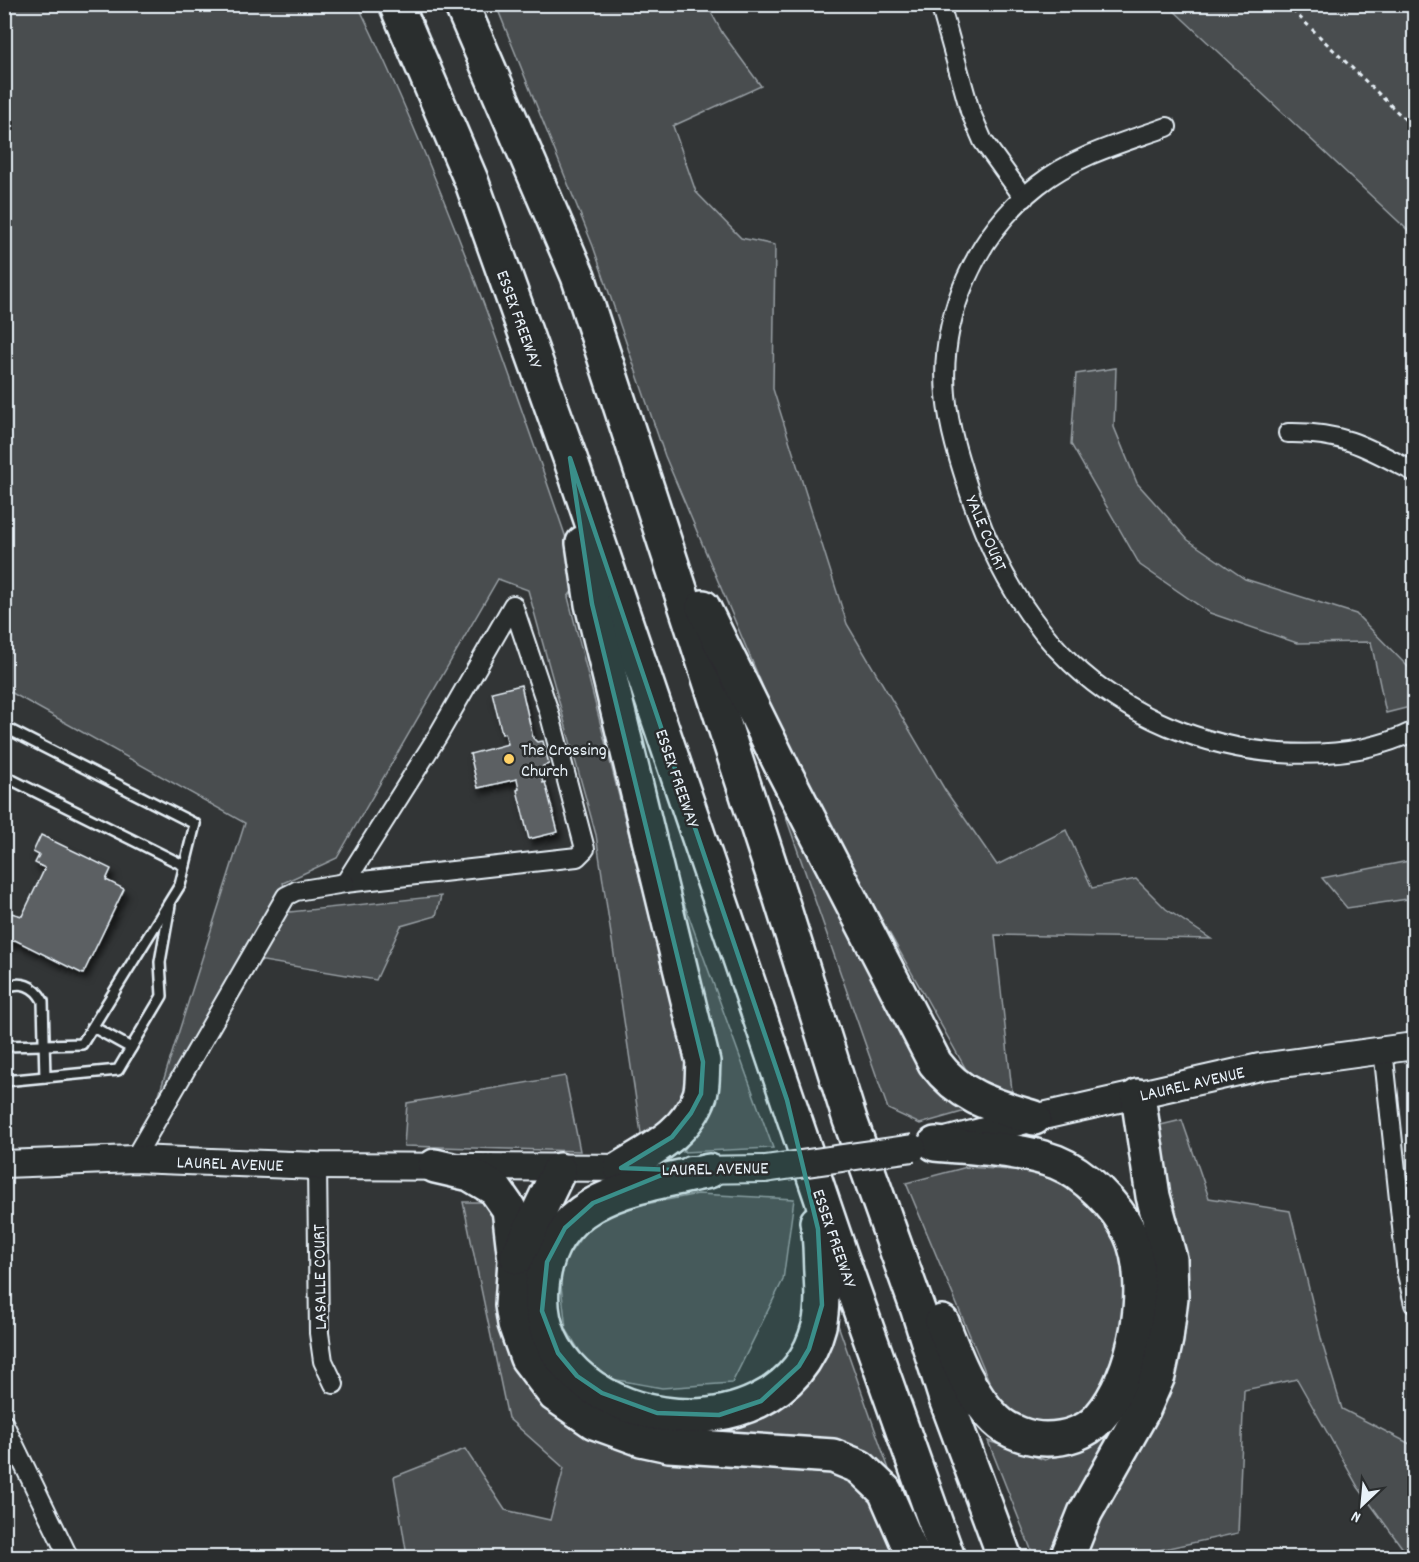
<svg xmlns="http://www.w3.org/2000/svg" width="1419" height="1562" font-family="Dekko,sans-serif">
  <defs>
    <filter id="shadow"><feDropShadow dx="3.5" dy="6" stdDeviation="3" flood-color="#0009"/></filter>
  </defs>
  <rect width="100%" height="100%" fill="#323536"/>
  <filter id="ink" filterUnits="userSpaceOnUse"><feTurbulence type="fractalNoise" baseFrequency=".0167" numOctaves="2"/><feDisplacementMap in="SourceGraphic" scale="12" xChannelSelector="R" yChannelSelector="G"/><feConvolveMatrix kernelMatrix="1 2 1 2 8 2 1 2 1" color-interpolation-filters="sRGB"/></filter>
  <g filter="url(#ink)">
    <!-- green -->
    <g fill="#494d4f" stroke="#989fa4" stroke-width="1.5">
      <path d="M5,5H358C448,190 514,385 580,579L568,597L695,1093L657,1133H641L596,835L528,590L498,579L337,858L283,883L290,912L441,896L436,916L401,926L376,980L245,958L148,1129L245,823L5,689Z"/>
      <polygon points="496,5 707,5 723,34 761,86 673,126 696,192 741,238 775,245 773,389 847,624 945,790 997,865 1066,830 1092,888 1136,879 1166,909 1211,939 995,935 1012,1091 993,1095 977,1089 799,772 665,456 593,246"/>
      <polygon points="1167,5 1414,5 1414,236 1169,6"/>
      <polygon points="1116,368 1114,427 1137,483 1188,540 1245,579 1356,614 1414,673 1414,706 1386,713 1371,642 1297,643 1210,613 1140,565 1071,444 1076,374"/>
      <polygon points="774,783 969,1110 920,1124 888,1109"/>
      <polygon points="1414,860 1414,898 1347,908 1322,878"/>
      <polygon points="684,903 773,1148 683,1152 717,1094"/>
      <polygon points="565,1076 580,1151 404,1146 407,1103"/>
      <polygon points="1182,1120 1209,1198 1290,1211 1323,1346 1342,1409 1414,1446 1414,1557 1409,1557 1358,1487 1297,1379 1244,1390 1238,1533 1127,1557 1082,1557 1081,1544 1165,1394 1152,1127"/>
      <polygon points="967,1167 1041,1172 1076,1191 1113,1229 1129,1269 1121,1326 1101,1394 1062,1426 1032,1428 1002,1412 906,1183"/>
      <polygon points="698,1194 794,1199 783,1280 732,1383 662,1388 595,1376 566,1329 559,1268 599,1213"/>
      <polygon points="463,1202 492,1202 570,1422 824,1466 884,1506 903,1557 407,1556 394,1477 465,1449 505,1510 550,1520 564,1468 508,1418"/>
      <polygon points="837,1322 897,1492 845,1446 708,1437 798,1388"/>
      <polygon points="1112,1435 1059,1530 1055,1557 1034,1557 988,1441 1045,1460"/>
    </g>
    <!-- building -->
    <g fill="#5c6063" stroke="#e8f1f8" stroke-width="1.5" filter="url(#shadow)">
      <polygon points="521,685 533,738 537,742 543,741 549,764 543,766 544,771 540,773 543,783 545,782 558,832 529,839 517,790 519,789 517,779 478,788 470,754 508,744 505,733 502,734 492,692"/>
      <polygon points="41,835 111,869 106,880 124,889 83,974 15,940 4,944 4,911 22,916 45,868 35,863 39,855 33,852"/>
    </g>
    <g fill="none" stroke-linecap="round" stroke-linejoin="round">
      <defs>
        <g id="lane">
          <polyline points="4,727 195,824 180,885 82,1044 4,1046"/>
          <polyline points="4,776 185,866"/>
          <path d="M4,989C20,979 35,986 43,1001L45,1077"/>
          <polyline points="93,1027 131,1048"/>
          <polyline points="4,1081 118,1070 162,996 160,962 170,905"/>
        </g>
        <g id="street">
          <polyline points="940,4 970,111 983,141 1024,198"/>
          <path d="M1167,127C1122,143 1076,155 1038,185C976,234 939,316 946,395C949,430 960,463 971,497C992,559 1023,617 1071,663C1128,717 1203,747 1280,753C1325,756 1374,751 1414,731"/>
          <path d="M1288,433C1343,432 1367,447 1414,472"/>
          <polygon points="513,605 549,712 585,849 577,857 345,883 437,737"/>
          <polyline points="1383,1049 1407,1274 1414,1304"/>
          <polyline points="134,1159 286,896 296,891 345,883"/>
          <polyline points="317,1166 319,1333 323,1361 334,1384"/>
          <polyline points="4,1424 69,1558"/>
        </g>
        <g id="secondary">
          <polyline points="949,1140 1034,1118 1260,1067 1414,1046"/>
          <polyline points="4,1164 134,1159 317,1166 639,1168"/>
          <polyline points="690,1170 765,1169"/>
        </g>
        <g id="highway">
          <polyline points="396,4 471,180 570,458 841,1256 948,1558"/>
          <polyline points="461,4 578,276 780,896 850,1120 918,1310 946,1399 1005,1558"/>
          <path d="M583,543L592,604L703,1062C702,1073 703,1086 700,1095C687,1133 652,1149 621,1168"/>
          <path d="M703,607L783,769L935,1063C961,1098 995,1106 1034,1118"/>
          <path d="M935,1144C974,1148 1018,1148 1056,1162C1084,1173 1117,1206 1130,1233C1154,1284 1136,1377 1099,1418C1086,1433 1065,1439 1046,1439C1030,1439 1008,1432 996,1420C969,1394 955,1356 942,1322"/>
          <polyline points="435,1166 470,1174 495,1189 509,1209 515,1260 512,1305 515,1324 527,1358 555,1395 594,1422 641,1439 669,1445 833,1456 860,1467 885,1491 914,1558"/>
          <path d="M709,1171C637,1187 550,1195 542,1287C530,1429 782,1470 819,1326C823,1308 822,1290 821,1272C820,1255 821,1238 817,1222"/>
          <polyline points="517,1257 559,1170"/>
          <polyline points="1067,1558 1085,1513 1143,1410 1158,1376 1166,1339 1171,1297 1170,1259 1153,1196 1138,1096"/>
        </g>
      </defs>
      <!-- lane casing -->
      <use href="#lane" stroke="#e8f1f8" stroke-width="14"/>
      <!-- street casing -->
      <use href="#street" stroke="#e8f1f8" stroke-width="22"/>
      <!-- secondary casing -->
      <use href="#secondary" stroke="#e8f1f8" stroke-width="30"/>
      <!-- highway casing -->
      <use href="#highway" stroke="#e8f1f8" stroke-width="38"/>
      <!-- path -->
      <polyline stroke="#e8f1f8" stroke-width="3" stroke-dasharray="4.5 4.5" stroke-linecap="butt" points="1286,4 1414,128"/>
      <!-- lane -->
      <use href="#lane" stroke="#2a2d2e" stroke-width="9"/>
      <!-- street -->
      <use href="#street" stroke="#2a2d2e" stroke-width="18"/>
      <!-- secondary -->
      <use href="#secondary" stroke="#2a2d2e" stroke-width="26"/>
      <!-- highway -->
      <use href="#highway" stroke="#2a2d2e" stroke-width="33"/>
      <defs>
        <polyline id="secondary-bridge" points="765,1169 913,1148"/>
      </defs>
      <!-- secondary-bridge casing -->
      <use href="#secondary-bridge" stroke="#e8f1f8" stroke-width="30" stroke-linecap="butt"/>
      <!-- secondary-bridge -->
      <use href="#secondary-bridge" stroke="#2a2d2e" stroke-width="26"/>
    </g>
  </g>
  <!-- marked area -->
  <path fill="#3a8f8a" fill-opacity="0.2" stroke="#3a8f8a" stroke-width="4.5" stroke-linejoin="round" d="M570,458L787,1100L818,1229L822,1305L809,1349L799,1366L761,1401L719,1415L657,1413L602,1393L577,1376L558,1353L542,1311L547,1262L565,1228L593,1203L674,1170L621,1168L672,1137L691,1113L701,1094L703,1062L592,604Z"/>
  <!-- markers -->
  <circle fill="#ffd166" stroke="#2a2d2e" stroke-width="2" cx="509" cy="759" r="6"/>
  <g text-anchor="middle" stroke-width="5" stroke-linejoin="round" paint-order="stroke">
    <!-- street labels -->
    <g font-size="18" fill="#e8f1f8" stroke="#2a2d2e">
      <text transform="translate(520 319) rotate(70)" y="6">ESSEX FREEWAY</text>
      <text transform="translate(987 533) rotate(67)" y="6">YALE COURT</text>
      <text transform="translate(678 778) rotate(71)" y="6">ESSEX FREEWAY</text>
      <text transform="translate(1192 1083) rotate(-13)" y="6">LAUREL AVENUE</text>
      <text transform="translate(230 1163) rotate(2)" y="6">LAUREL AVENUE</text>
      <text transform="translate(715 1168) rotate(-1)" y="6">LAUREL AVENUE</text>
      <text transform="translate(835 1238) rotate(71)" y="6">ESSEX FREEWAY</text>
      <text transform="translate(319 1277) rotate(-91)" y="6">LASALLE COURT</text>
    </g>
    <!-- poi labels -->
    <g font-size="18" fill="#e8f1f8" stroke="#2a2d2e" text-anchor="start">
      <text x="521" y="755">The Crossing<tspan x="521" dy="21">Church</tspan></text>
    </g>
  </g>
  <!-- margin -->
  <rect width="1419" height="1562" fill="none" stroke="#2a2d2e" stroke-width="24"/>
  <rect x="12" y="12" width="1395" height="1538" fill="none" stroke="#e8f1f8" stroke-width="2" filter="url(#ink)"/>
  <!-- north arrow -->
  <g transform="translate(1362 1505) rotate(206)" stroke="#2a2d2e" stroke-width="4.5" paint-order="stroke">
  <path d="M0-4.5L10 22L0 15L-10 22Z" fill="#e8f1f8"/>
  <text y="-9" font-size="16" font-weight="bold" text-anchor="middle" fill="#e8f1f8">N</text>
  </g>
</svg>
